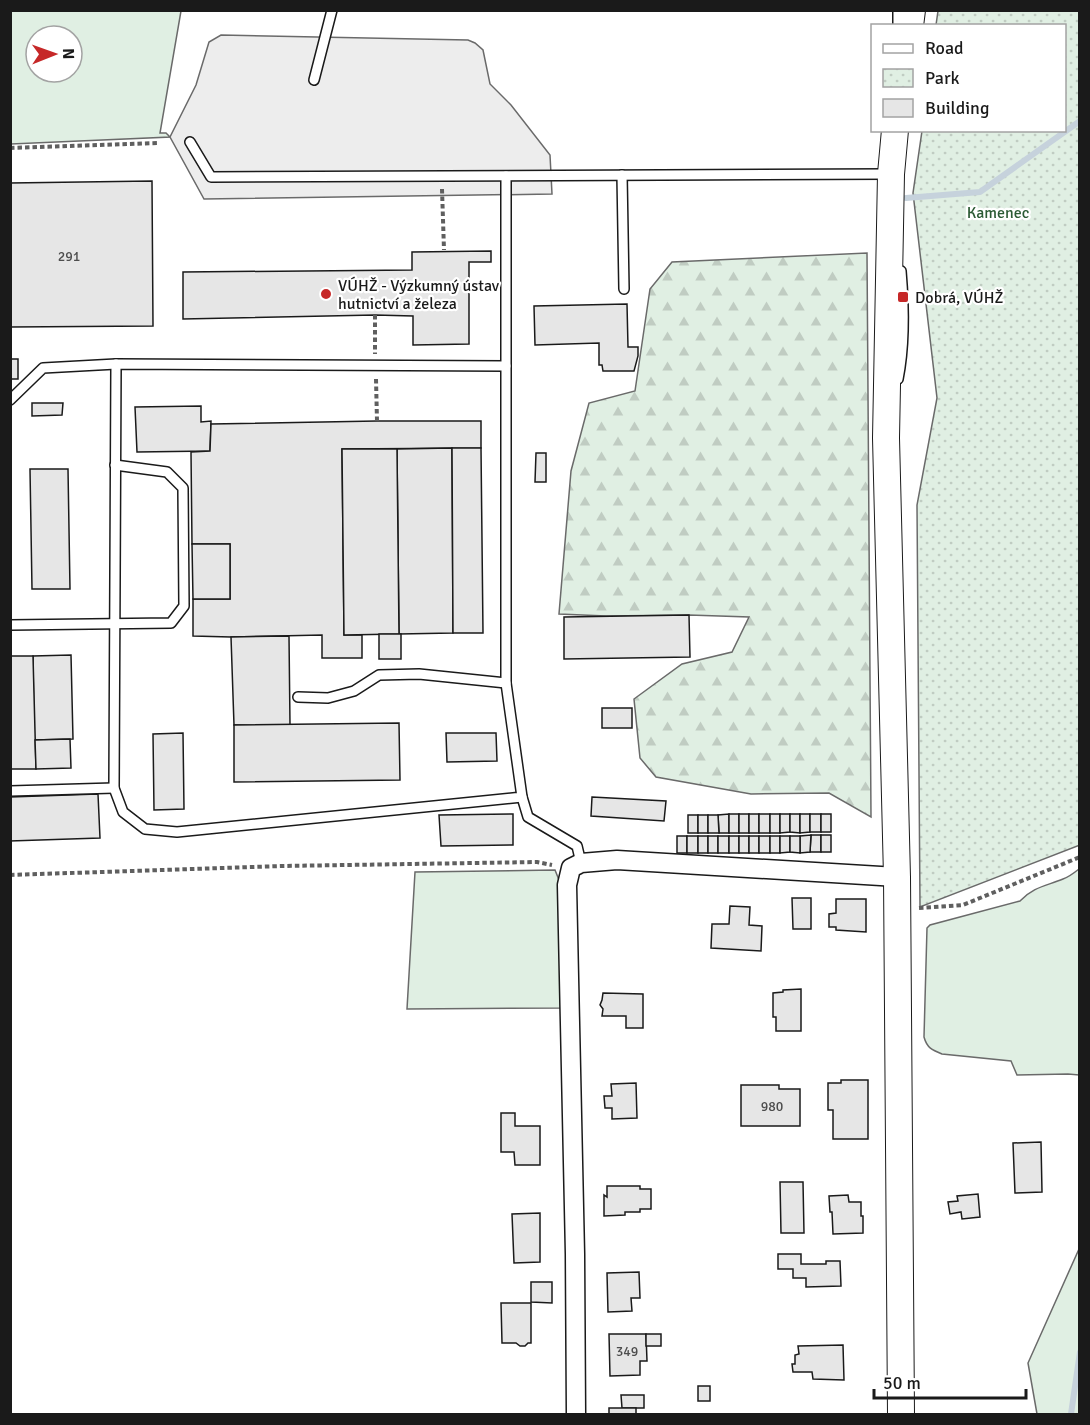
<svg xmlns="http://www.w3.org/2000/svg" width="1090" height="1425" font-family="Signika,sans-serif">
  <defs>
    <pattern id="forest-firs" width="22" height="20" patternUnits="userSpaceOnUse" patternTransform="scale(1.5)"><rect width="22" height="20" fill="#e0efe3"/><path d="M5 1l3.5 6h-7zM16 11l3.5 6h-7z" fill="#c0ccc2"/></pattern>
    <pattern id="park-dots" width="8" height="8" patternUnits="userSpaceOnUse" patternTransform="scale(1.5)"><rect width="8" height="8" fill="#e0efe3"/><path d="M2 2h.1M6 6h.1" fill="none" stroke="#c0ccc2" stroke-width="1.8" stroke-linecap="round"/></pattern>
  </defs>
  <rect width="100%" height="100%" fill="#fff"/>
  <!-- green -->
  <g fill="#e0efe3" stroke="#6a6a6a" stroke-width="1.5" fill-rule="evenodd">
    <path d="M10,11H181L160,133H166L170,137L11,144ZM36,36H72V72H36Z"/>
    <path d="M1079,869V1075L1068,1074L1017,1075L1011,1061L942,1054C932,1050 927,1048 924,1037L927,928L930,925L1020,901C1033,887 1046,886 1063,879C1069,877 1074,873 1079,869Z"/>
    <polygon points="555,870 561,885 562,1008 407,1009 415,872"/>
    <polygon points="1079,1249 1079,1414 1037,1414 1028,1363"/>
  </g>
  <!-- forest -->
  <polygon fill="url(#forest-firs)" stroke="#6a6a6a" stroke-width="1.5" points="867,253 871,817 829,793 751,794 656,777 640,758 634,699 682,664 732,652 749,617 689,615 606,616 559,614 571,471 589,403 635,391 650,289 672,262"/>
  <!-- park -->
  <polygon fill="url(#park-dots)" stroke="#6a6a6a" stroke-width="1.5" points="938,11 1079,11 1080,845 920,907 917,505 937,398 913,193 922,131 1064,130 1064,26 936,25"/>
  <!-- parking -->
  <polygon fill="#ededed" stroke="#6a6a6a" stroke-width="1.5" points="221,35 468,40 475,43 483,50 490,84 511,105 550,155 552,194 204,199 170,137 196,85 209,42"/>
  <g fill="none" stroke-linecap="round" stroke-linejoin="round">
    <!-- stream -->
    <g stroke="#c6d2dc" stroke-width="6">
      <polyline points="906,198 980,192 1080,121"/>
      <polyline points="1071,1414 1080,1352"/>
    </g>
  </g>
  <!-- building -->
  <g fill="#e6e6e6" stroke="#1a1a1a" stroke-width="1.5">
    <polygon points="152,181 153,326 10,327 10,183"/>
    <polygon points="491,251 491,262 469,262 469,344 413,345 413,316 375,315 183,319 183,272 412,270 412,252"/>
    <polygon points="627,304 628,347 638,347 638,356 634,371 603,371 602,365 599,365 599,343 535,345 534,306"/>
    <rect x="10" y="359" width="8" height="20"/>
    <polygon points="32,403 63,403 62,415 32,416"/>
    <polygon points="201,406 201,422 211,421 210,451 137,452 135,407"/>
    <polygon points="377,421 481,421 481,448 342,449 344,635 362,635 362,658 322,658 322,635 231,637 193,636 193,599 230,599 230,544 192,544 191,452 210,451 211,424"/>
    <polygon points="452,448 453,633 399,634 397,449"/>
    <polygon points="452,448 481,448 483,633 453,633"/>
    <polygon points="342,449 397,449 399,634 344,635"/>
    <polygon points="536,453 546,453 546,482 535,482"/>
    <polygon points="30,469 68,469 70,589 32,589"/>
    <polygon points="192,544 230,544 230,599 193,599"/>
    <polygon points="689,615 690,657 564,659 564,617"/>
    <rect x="379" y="634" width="22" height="25"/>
    <polygon points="289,636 290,725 234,725 231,637"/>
    <polygon points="71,655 73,739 34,740 33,656"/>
    <polygon points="10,656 33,656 36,769 10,769"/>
    <rect x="602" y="708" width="30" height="20"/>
    <polygon points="399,723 400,780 234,782 234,725"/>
    <polygon points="183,733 184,809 154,810 153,734"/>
    <polygon points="446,733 496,733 497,761 447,762"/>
    <polygon points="70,739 71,768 36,769 35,740"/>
    <polygon points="98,794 100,838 10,841 10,797"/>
    <polygon points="592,797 666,801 664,821 591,816"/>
    <polygon points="513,814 513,845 441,846 439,815"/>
    <polygon points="729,814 729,833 719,833 718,815"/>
    <rect x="729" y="814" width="10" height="19"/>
    <rect x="739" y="814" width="10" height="19"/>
    <rect x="749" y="814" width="10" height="19"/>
    <rect x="759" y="814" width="11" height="19"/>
    <rect x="770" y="814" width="10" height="19"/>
    <polygon points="780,814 790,814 790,832 780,833"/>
    <polygon points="790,814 800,814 800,833 790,832"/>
    <polygon points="800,814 810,814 810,832 800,833"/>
    <rect x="810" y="814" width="11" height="18"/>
    <rect x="821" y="814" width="10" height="18"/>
    <rect x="688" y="815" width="10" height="18"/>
    <rect x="698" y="815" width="10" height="18"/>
    <polygon points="708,815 718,815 719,833 708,833"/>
    <polygon points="811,835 821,835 821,852 810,852"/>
    <polygon points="811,835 810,852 800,853 800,836"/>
    <rect x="821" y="835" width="10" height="17"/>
    <rect x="677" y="836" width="10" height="17"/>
    <rect x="687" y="836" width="11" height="17"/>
    <rect x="698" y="836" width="10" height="17"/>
    <rect x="708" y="836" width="10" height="17"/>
    <rect x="718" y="836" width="11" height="17"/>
    <rect x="729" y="836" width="10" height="17"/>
    <rect x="739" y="836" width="10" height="17"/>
    <rect x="749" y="836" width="10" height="17"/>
    <rect x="759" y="836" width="11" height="17"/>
    <rect x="770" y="836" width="10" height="17"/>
    <polygon points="780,836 790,836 790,852 780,853"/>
    <polygon points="790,836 800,836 800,853 790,852"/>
    <polygon points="792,898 811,898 811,929 793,929"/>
    <polygon points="836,899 866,899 866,932 836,930 836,927 829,927 829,914 836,913"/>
    <polygon points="730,906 750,907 749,925 762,926 761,951 711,948 712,924 729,924"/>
    <polygon points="801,989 801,1031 776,1031 776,1017 773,1017 773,993 783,992 783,990"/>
    <polygon points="603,993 643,994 643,1028 626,1028 626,1016 602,1016 603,1009 600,1005 602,1000"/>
    <polygon points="841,1080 868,1080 868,1139 833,1139 833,1110 828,1110 828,1083 841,1083"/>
    <polygon points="636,1083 637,1118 612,1119 612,1108 605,1108 604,1096 612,1096 611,1084"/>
    <polygon points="741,1085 779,1085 779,1089 800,1089 800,1126 741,1126"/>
    <polygon points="501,1113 515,1113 515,1126 540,1126 540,1165 515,1165 514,1152 501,1152"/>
    <polygon points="1041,1142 1042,1192 1015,1193 1013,1143"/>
    <polygon points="780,1182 803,1182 804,1233 781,1233"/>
    <polygon points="607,1186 640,1186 640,1189 651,1189 651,1209 640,1209 640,1212 625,1212 625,1215 604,1216 604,1195 607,1197"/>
    <polygon points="978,1194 980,1217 962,1219 961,1212 950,1214 948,1202 958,1201 957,1196"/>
    <polygon points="848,1195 849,1202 861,1202 861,1216 863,1216 863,1233 833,1234 832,1212 830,1212 829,1196"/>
    <polygon points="540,1213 540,1262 514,1263 512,1214"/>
    <polygon points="778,1254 801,1254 801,1264 826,1264 826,1261 840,1261 841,1286 806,1287 806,1278 793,1278 793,1269 778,1269"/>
    <polygon points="639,1272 640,1298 631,1298 632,1311 608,1312 607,1273"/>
    <polygon points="531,1282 552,1282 552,1303 531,1302"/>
    <polygon points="501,1303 531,1303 531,1343 528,1343 525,1346 520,1346 516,1343 502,1343"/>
    <polygon points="609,1334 646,1334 647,1361 640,1361 640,1375 610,1376"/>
    <rect x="646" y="1334" width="15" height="12"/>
    <polygon points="843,1345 844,1380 813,1379 812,1372 793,1372 792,1364 795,1364 795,1355 799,1354 798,1346"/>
    <rect x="698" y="1386" width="12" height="15"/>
    <polygon points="621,1395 644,1395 644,1408 622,1408"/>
    <rect x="609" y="1408" width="27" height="6"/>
  </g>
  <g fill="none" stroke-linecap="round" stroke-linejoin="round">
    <defs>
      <g id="service">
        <polyline points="898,10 898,26"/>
        <polyline points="314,80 332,10"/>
        <polyline points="190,142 211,177 890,174"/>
        <polyline points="622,175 624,289"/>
        <polyline points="116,364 114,788 123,812 145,829 177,832 522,797 506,683 506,176"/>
        <path d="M898,379C905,344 904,306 901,271"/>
        <polyline points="10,400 43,368 116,364 506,366"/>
        <polyline points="10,625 171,623 184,606 183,488 167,472 115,465"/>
        <polyline points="298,697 328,698 354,691 379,675 419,674 506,683"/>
        <polyline points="10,791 114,788"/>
        <polyline points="522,797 528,817 577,846 581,863"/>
      </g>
      <polyline id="minor" points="576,1414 575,1254 567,885 571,868 581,863 617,860 897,877"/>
      <g id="secondary">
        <polyline points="910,26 912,10"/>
        <polyline points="895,130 891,174 886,438 897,877 901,1414"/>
      </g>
    </defs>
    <!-- service casing -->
    <use href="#service" stroke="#1a1a1a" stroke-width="12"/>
    <!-- minor casing -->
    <use href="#minor" stroke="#1a1a1a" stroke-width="21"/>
    <!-- secondary casing -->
    <use href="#secondary" stroke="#1a1a1a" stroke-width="28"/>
    <!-- path -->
    <g stroke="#5f5f5f" stroke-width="4" stroke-dasharray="4.5 3" stroke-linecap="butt">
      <polyline points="10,148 158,143"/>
      <polyline points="442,189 444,250"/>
      <polyline points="375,315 375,354"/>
      <polyline points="376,379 377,421"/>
      <polyline points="10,875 283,866 537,862 552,865"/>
      <polyline points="919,908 963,905 1080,857"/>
    </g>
    <!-- service -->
    <use href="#service" stroke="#fff" stroke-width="9"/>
    <!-- minor -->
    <use href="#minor" stroke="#fff" stroke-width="18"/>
    <!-- secondary -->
    <use href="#secondary" stroke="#fff" stroke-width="26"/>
  </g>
  <!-- markers -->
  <g fill="#c62828" stroke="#fff" stroke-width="2">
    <circle cx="326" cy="294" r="6"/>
    <rect x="897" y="291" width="12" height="12" rx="3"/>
  </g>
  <g text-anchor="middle" stroke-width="4.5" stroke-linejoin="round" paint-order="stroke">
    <!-- number labels -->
    <g font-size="14" fill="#4d4d4d">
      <text x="69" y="261">291</text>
      <text x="772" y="1111">980</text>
      <text x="627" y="1356">349</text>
    </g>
    <!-- park labels -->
    <g font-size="16" fill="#2b5a34" stroke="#fff">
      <text x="998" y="218">Kamenec</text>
    </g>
    <!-- poi labels -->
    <g font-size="16" fill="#1a1a1a" stroke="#fff" text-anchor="start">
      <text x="338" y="291">VÚHŽ - Výzkumný ústav<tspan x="338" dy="18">hutnictví a železa</tspan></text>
      <text x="915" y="303">Dobrá, VÚHŽ</text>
    </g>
  </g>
  <!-- border -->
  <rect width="1090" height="1425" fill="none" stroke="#1a1a1a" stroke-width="24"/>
  <!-- legend -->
  <rect x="871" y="24" width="195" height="108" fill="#ffffff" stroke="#a3a3a3" stroke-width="1.5"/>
  <rect x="883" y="44" width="30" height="9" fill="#ffffff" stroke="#a3a3a3" stroke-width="1.5"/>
  <text x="925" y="54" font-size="18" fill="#1a1a1a">Road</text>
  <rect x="883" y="69" width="30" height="18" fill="url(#park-dots)" stroke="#a3a3a3" stroke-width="1.5"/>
  <text x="925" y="84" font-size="18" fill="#1a1a1a">Park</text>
  <rect x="883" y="99" width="30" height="18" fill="#e6e6e6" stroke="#a3a3a3" stroke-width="1.5"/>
  <text x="925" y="114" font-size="18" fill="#1a1a1a">Building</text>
  <!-- north arrow -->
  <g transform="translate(54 54) rotate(89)"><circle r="28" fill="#ffffff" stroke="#a3a3a3" stroke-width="1.5"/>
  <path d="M0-4.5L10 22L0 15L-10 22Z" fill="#c62828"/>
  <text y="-9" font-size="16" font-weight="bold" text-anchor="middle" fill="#1a1a1a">N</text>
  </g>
  <!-- scale -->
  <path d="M874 1389v9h152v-9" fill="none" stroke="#1a1a1a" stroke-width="3"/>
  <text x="883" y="1389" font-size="18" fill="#1a1a1a" stroke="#ffffff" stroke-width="4.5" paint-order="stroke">50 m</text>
</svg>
